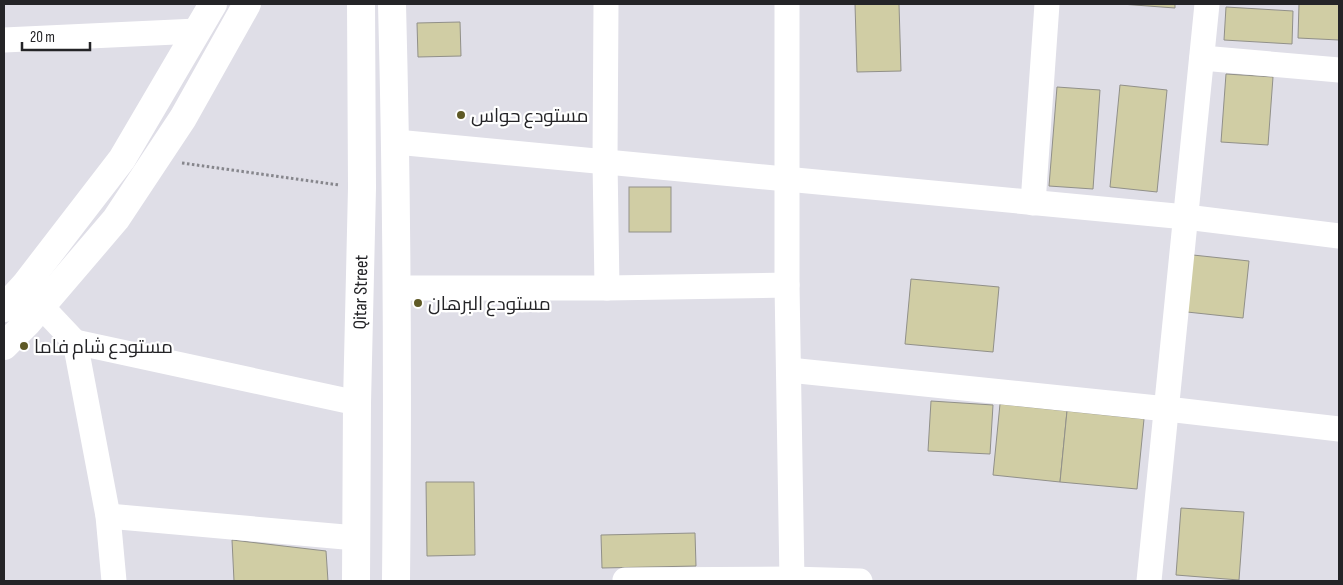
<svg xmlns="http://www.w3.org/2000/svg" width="1343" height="585" font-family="'Sofia Sans Condensed',Cairo,sans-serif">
  <rect width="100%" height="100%" fill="#dfdee7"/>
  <!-- building -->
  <g fill="#d0cda4" stroke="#919089">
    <polygon points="855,4 899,4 901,71 857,72"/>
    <polygon points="1121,4 1175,4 1175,8"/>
    <polygon points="1299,4 1339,4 1339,40 1298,38"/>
    <polygon points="1226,7 1293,11 1292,44 1224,40"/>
    <polygon points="460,22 461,56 418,57 417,23"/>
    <polygon points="1226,74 1273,77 1268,145 1221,142"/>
    <polygon points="1120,85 1167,90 1157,192 1110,187"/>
    <polygon points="1057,87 1100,90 1093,189 1049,186"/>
    <rect x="629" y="187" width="42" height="45"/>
    <polygon points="1193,255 1249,261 1243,318 1187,312"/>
    <polygon points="911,279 999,287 993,352 905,344"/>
    <polygon points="931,401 993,405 990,454 928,451"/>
    <polygon points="1000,404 1067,411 1060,482 993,475"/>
    <polygon points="1067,411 1144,419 1137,489 1060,482"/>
    <polygon points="426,482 474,482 475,555 427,556"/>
    <polygon points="1181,508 1244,512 1239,580 1176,575"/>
    <polygon points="695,533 696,566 602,568 601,535"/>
    <polygon points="232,540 326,551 328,581 234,581"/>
  </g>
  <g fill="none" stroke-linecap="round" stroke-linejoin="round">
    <!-- path -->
    <polyline stroke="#86868c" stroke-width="3" stroke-dasharray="2.5 2.5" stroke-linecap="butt" points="182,163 339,185"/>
    <!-- minor -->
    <g stroke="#fff" stroke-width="25">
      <polyline points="606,4 605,161 607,288"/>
      <polyline points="787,4 787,285 792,581"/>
      <polyline points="4,40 197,31"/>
      <polyline points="1202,58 1339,70"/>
      <polyline points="396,142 1186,217 1339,236"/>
      <polyline points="1033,203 1047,4"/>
      <polyline points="396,288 607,288 787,285"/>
      <polyline points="42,307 75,342 108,516 114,581"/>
      <polyline points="75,342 357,403"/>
      <polyline points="789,370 1167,409 1339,429"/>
      <polyline points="108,516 356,538"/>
      <polyline points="625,581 625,580 792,579 860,581"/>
      <polyline points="1149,581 1207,4"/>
    </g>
    <!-- major -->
    <g stroke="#fff" stroke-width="28">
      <path d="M392,4C397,196 398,389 396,581"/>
      <polyline points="4,308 25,285 122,159 213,4"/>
      <polyline points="4,346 28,322 116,219 183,118 247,4"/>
      <path id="s1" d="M356,581L357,403L362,188L361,4"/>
    </g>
  </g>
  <!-- markers -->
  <g fill="#5e5926" stroke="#fff" stroke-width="2">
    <circle cx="461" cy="115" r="5"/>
    <circle cx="418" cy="303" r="5"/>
    <circle cx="24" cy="346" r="5"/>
  </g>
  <g text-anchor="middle" stroke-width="4.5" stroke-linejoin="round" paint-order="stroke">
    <!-- poi labels -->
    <g font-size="19" fill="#242427" stroke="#fff" text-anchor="start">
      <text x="471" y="122">مستودع حواس</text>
      <text x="428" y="310">مستودع البرهان</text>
      <text x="34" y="353">مستودع شام فاما</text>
    </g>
    <!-- street labels -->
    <g font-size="19" fill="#242427" stroke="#fff">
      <text dy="7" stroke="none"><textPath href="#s1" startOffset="289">Qitar Street</textPath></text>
    </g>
  </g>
  <!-- border -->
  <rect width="1343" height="585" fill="none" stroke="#242427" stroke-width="10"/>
  <!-- scale -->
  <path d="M22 42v8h68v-8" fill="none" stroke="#242427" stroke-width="2.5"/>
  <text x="30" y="42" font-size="15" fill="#242427" stroke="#ffffff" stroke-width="4" paint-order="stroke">20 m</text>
</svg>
